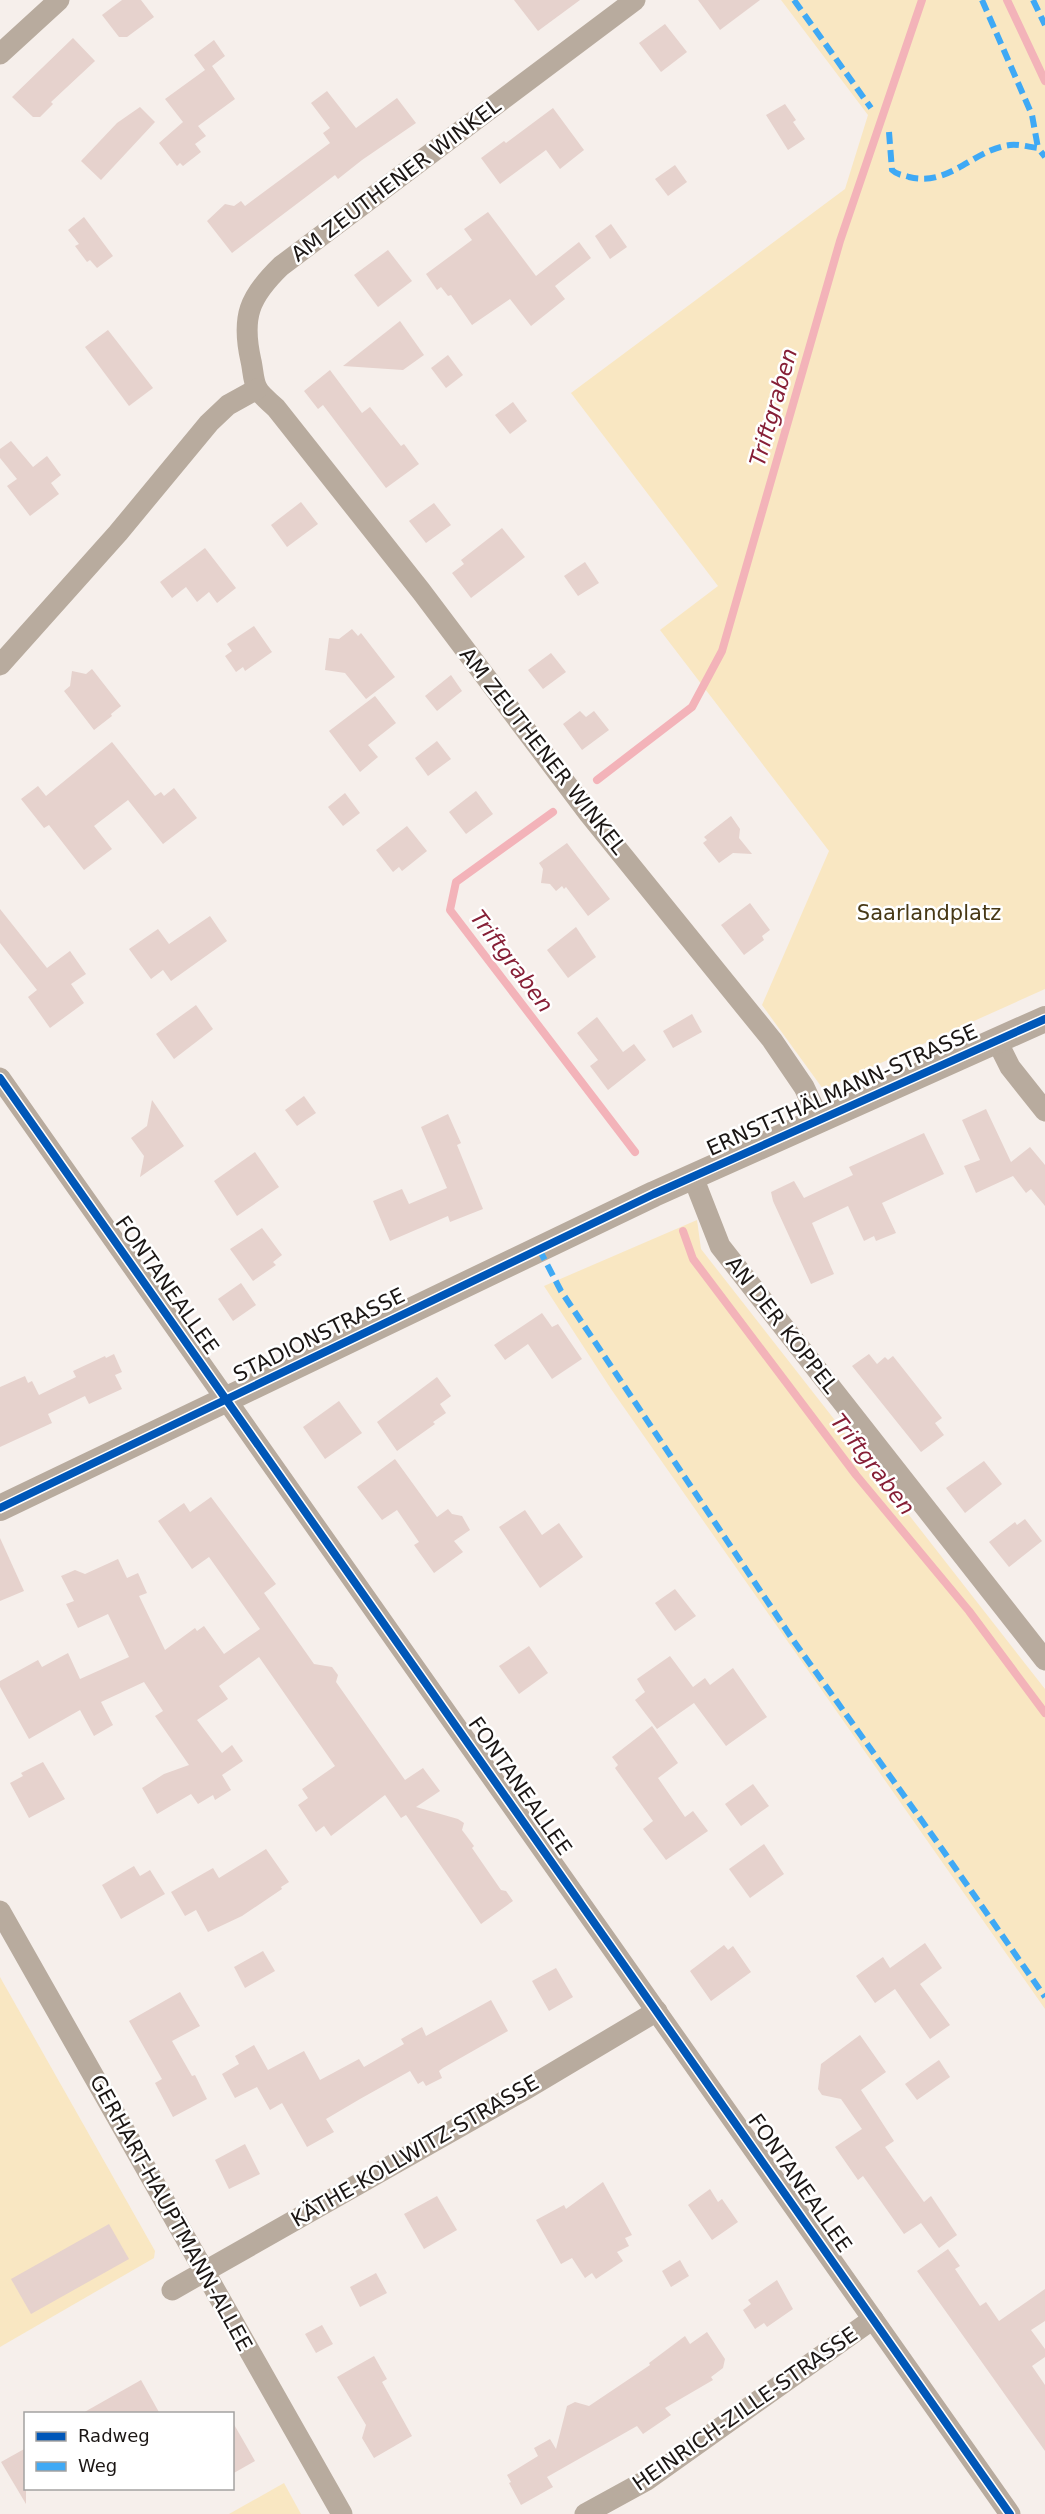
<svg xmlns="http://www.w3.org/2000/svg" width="1045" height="2514" font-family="'DejaVu Sans',sans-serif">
  <rect width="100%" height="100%" fill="#f6efeb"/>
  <!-- green -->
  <g fill="#f9e7c2">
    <polygon points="781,0 1045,0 1045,989 823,1089 762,1005 829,851 660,630 718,586 571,393 845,189 868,115"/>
    <polygon points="697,1220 701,1249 1045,1689 1045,2009 611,1389 544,1286"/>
    <polygon points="0,1977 155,2251 154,2258 0,2347"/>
    <polygon points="284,2483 301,2514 229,2514"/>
  </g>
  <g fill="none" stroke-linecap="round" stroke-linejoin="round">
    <!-- stream -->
    <g stroke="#f3b3b9" stroke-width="8">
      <polyline points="1007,0 1045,81"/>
      <polyline points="597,780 692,707 722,651 840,241 922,0"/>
      <polyline points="553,812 456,882 450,910 635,1152"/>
      <polyline points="683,1231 693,1259 856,1475 969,1611 1045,1713"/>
    </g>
  </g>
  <!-- building -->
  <g fill="#e6d2cd">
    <polygon points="122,0 141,0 154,17 127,37 119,37 102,15"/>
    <polygon points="514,0 580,0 538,31"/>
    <polygon points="698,0 760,0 720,30"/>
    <polygon points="665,24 687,52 661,72 639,43"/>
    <polygon points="73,38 95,61 51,102 53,104 40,117 33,117 12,97"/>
    <polygon points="214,40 225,56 212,66 235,99 198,126 206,136 195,144 201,152 183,166 180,163 177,166 159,143 183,122 165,99 205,70 194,55"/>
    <polygon points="327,91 356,128 397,98 416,123 362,160 338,179 335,175 232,253 207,221 225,204 234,206 241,201 245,206 330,143 323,133 330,128 311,103"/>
    <polygon points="785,104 796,120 793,122 805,139 788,150 766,115"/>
    <polygon points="140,107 155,122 101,180 81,161 117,123"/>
    <polygon points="553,108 584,150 560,169 546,150 500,184 481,158 504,141 506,143"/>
    <polygon points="675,165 687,182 668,196 655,179"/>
    <polygon points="488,212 536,276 579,242 591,258 555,286 565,299 531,326 510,299 472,325 451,295 448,296 441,287 437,290 426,274 472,240 464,229"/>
    <polygon points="84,217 113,256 97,268 90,260 87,262 75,246 79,244 68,230"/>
    <polygon points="611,224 627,247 610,259 595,236"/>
    <polygon points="388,250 412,281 378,307 354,275"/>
    <polygon points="400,321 424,355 403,370 343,366"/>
    <polygon points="108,330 153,388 129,406 85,347"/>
    <polygon points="448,355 463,375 446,388 431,368"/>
    <polygon points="330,370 362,413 370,407 401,446 404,444 419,464 386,488 323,405 318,409 304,391"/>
    <polygon points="513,402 527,421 510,434 495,415"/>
    <polygon points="11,441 33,467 47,456 61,475 51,483 59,494 30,516 7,486 17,479 0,458 0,449"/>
    <polygon points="301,502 318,524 287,547 271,525"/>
    <polygon points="434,503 451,525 426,543 409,521"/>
    <polygon points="502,528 525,557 471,598 452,573 464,564 461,560"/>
    <polygon points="205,548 236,588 217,603 209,592 197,602 186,587 172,598 160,582"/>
    <polygon points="585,562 599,583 578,596 564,576"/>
    <polygon points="254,626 272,652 245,671 243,667 236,672 225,656 232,651 227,644"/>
    <polygon points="352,629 358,636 361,633 395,677 366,699 345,673 325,670 329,638 339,639"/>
    <polygon points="551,653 566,672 543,689 528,670"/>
    <polygon points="92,669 121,706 111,714 112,716 94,730 64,691 70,686 72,671 86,674"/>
    <polygon points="451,675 462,691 437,711 425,696"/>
    <polygon points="375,696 396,723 368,745 378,757 360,772 329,731"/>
    <polygon points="580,711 586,717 594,711 609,730 582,750 563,724"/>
    <polygon points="437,741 451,759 428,776 415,758"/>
    <polygon points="112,742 155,796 161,792 164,796 174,788 197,818 163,844 128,800 94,826 112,849 84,870 49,825 44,828 21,799 38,786 46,796"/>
    <polygon points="476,791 493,814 466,834 449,812"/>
    <polygon points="345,793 360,813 343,826 328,807"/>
    <polygon points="731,816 740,829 739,838 752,854 733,853 719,863 703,843 707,840 704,837"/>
    <polygon points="407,826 427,851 402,871 399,867 393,872 376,850"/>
    <polygon points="567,843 610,899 588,916 566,887 564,889 562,886 556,891 550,884 541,883 543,869 539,863"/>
    <polygon points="750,903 770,930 762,936 764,940 744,955 721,925"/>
    <polygon points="0,909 47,968 70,951 86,974 71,984 84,1003 50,1028 28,997 37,990 0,943"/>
    <polygon points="210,916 227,941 171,981 163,970 151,979 129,949 158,929 169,944"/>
    <polygon points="576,927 596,957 568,978 547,950"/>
    <polygon points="196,1005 213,1029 174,1059 156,1034"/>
    <polygon points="692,1014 702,1032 673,1048 663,1031"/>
    <polygon points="597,1017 623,1052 634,1044 646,1060 608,1090 590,1066 598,1060 577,1033"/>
    <polygon points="304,1096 316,1113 297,1126 285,1110"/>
    <polygon points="152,1100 184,1146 140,1177 144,1156 131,1138 147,1126"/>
    <polygon points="986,1109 1011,1162 1030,1147 1045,1165 1045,1206 1031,1189 1026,1193 1013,1176 976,1193 964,1166 980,1160 962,1120"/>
    <polygon points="448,1114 461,1143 457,1145 483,1209 450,1222 448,1216 390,1241 373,1201 402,1189 409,1204 447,1188 421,1127"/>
    <polygon points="924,1133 944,1174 882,1203 896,1233 876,1241 874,1236 864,1241 848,1206 812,1223 834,1274 811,1284 773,1201 771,1192 794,1181 804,1198 853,1175 849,1167"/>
    <polygon points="255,1152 279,1187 237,1216 214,1181"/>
    <polygon points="262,1228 282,1255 273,1262 276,1265 253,1281 230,1249"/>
    <polygon points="241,1283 256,1305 233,1321 218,1299"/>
    <polygon points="542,1313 552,1327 558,1324 582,1359 552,1379 528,1344 505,1360 494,1345"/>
    <polygon points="114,1354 122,1372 115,1375 122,1389 89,1404 85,1396 48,1414 52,1423 0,1447 0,1387 25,1376 28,1383 32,1381 39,1395 76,1377 73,1371 105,1356 106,1358"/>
    <polygon points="869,1354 877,1364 885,1357 888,1360 893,1356 942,1418 935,1423 944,1435 921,1452 852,1366"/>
    <polygon points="437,1377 451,1396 440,1404 446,1413 433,1422 435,1424 397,1451 377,1422"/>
    <polygon points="339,1401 362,1433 325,1459 303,1427"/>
    <polygon points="395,1459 437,1517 448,1509 452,1514 462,1516 470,1530 454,1541 463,1552 434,1573 414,1545 419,1542 397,1510 382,1520 357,1487"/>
    <polygon points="984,1461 1002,1484 965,1513 946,1488"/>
    <polygon points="211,1497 276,1584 264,1593 314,1664 332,1667 338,1675 336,1682 405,1780 423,1768 440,1791 416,1807 458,1819 464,1823 462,1830 474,1846 472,1848 501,1890 506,1891 513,1901 481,1924 406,1815 401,1818 385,1795 331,1836 324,1826 316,1832 298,1805 308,1798 302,1789 335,1766 259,1657 219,1686 228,1699 197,1720 222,1753 232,1745 243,1761 222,1775 231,1790 215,1800 213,1795 198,1804 191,1794 157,1814 142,1788 164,1774 189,1765 155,1716 163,1711 144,1682 101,1702 113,1725 94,1736 80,1710 29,1739 0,1687 0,1681 38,1660 42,1667 68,1653 80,1679 129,1657 108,1614 78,1628 66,1604 74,1601 61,1576 75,1570 85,1574 118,1559 127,1578 138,1573 147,1593 139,1596 165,1650 195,1628 197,1631 204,1626 224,1654 260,1629 209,1557 192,1569 158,1521 184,1503 190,1512"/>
    <polygon points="525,1510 542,1535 559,1523 583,1557 540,1588 499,1527"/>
    <polygon points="1025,1519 1042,1541 1009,1567 989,1542 1015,1522 1017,1525"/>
    <polygon points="0,1538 24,1591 0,1601"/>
    <polygon points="675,1589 696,1616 675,1631 655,1603"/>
    <polygon points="529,1646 548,1673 519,1694 499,1666"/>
    <polygon points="670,1656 693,1687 705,1678 710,1685 733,1668 767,1717 726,1746 694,1703 657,1729 635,1700 645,1692 637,1679"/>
    <polygon points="652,1726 678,1763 658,1778 685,1817 693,1811 708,1831 666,1860 643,1829 653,1821 615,1768 618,1765 612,1757"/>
    <polygon points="43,1762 65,1799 29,1818 10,1783 23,1776 21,1773"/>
    <polygon points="753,1784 769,1806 741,1826 725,1804"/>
    <polygon points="764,1844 784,1874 750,1898 729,1869"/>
    <polygon points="266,1849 289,1882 281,1887 282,1889 242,1916 208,1932 196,1910 185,1916 171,1892 213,1868 219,1878"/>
    <polygon points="134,1866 140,1876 150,1870 165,1894 121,1919 102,1885"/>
    <polygon points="925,1943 942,1968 920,1984 950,2025 930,2039 895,1989 875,2003 856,1976 883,1957 890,1968"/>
    <polygon points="724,1945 728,1950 733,1946 751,1972 711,2001 690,1971"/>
    <polygon points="263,1951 275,1971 245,1988 234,1967"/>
    <polygon points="556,1968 573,1997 549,2011 532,1981"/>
    <polygon points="180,1992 200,2026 172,2041 192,2076 195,2075 207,2099 173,2117 155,2083 162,2079 129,2021"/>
    <polygon points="491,2000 508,2031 443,2068 439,2071 442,2078 426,2086 423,2081 418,2084 410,2071 360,2099 326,2119 334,2132 307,2147 282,2103 270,2110 257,2087 235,2098 222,2074 239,2064 235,2056 254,2045 268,2070 304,2051 320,2080 359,2059 364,2067 404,2044 401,2039 422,2027 426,2036"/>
    <polygon points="860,2035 886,2072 861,2090 894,2141 885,2147 924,2202 931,2196 957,2235 939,2248 921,2223 904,2234 863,2176 858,2180 835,2147 862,2129 841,2099 822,2095 818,2089 821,2064"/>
    <polygon points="939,2060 950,2077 917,2100 905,2084"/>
    <polygon points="245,2144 260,2174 229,2189 215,2160"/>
    <polygon points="603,2182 632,2235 625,2238 629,2246 617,2252 623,2261 596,2279 592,2273 585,2278 572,2258 561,2264 536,2220 564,2205 566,2209"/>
    <polygon points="710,2189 718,2202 722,2199 738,2222 712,2240 688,2205"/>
    <polygon points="437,2196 457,2230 424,2249 404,2214"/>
    <polygon points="109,2224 129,2259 31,2314 11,2279"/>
    <polygon points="948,2249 960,2266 955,2269 980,2306 986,2302 999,2321 1045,2289 1045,2321 1031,2330 1045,2349 1045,2357 1032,2366 1045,2385 1045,2451 917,2271"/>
    <polygon points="680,2260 689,2276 671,2287 662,2271"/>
    <polygon points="376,2273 387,2293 360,2307 350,2287"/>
    <polygon points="777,2280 793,2309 767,2327 764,2323 755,2329 743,2310 751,2304 748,2300"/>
    <polygon points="322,2325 333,2344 316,2353 305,2334"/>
    <polygon points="707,2332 725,2359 723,2368 711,2377 713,2380 665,2408 671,2415 643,2434 637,2426 547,2477 553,2487 521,2505 509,2483 511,2482 507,2475 538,2456 534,2448 550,2439 556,2449 567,2406 575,2402 589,2406 650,2365 649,2363 685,2336 690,2344"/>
    <polygon points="374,2356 387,2379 382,2382 412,2436 374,2458 362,2438 366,2425 337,2377"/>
    <polygon points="141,2380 160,2414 81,2414"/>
    <polygon points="232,2421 255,2461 232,2474"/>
    <polygon points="26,2448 26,2504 1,2462"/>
  </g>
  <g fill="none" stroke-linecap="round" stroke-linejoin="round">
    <!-- minor -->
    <g stroke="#b8ab9e" stroke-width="21">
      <path d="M635,0L281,266C249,297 241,317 251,361C253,369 253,381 257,388C260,395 270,402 276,408L421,591L589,814L772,1040L804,1087L820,1121"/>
      <polyline points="0,54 59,0"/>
      <polyline points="0,665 118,533 209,423 228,405 257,389"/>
      <polyline points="997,1041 1010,1067 1045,1111"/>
      <polyline points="0,1078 1010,2514"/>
      <polyline points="693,1177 720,1246 1045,1660"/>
      <polyline points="0,1911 342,2514"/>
      <polyline points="172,2290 526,2089 657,2011"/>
      <polyline points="585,2514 647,2480 873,2319"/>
    </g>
    <!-- tertiary -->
    <polyline stroke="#b8ab9e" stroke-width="26" points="0,1508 654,1194 1045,1019"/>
    <!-- quiet -->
    <g stroke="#3fa9f5" stroke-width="6" stroke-dasharray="12 6" stroke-linecap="butt">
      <polyline points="794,0 871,108"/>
      <polyline points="982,0 1032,115 1038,148"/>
      <polyline points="1033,0 1045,25"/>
      <path d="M889,132L892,170C897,175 903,175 909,177C950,187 972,150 1010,145C1019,144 1029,147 1038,148L1045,157"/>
      <polyline points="539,1249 561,1291 793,1640 942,1849 1045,1997"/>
    </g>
    <defs>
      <g id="cycleway">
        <polyline points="0,1078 1010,2514"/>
        <polyline points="0,1508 654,1194 1045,1019"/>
      </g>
    </defs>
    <!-- cycleway casing -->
    <use href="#cycleway" stroke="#fff" stroke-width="11"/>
    <!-- cycleway -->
    <use href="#cycleway" stroke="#0057b8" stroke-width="8"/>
  </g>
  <g text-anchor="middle" stroke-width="5" stroke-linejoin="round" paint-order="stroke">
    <!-- street labels -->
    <g font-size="21" fill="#1b1614" stroke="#fff">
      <text transform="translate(396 180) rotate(-37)" y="7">AM ZEUTHENER WINKEL</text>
      <text transform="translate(543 751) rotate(52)" y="7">AM ZEUTHENER WINKEL</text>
      <text transform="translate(842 1090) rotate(-24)" y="7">ERNST-THÄLMANN-STRASSE</text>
      <text transform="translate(167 1285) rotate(55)" y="7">FONTANEALLEE</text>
      <text transform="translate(782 1325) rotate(52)" y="7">AN DER KOPPEL</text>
      <text transform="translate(319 1335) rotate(-26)" y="7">STADIONSTRASSE</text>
      <text transform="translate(520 1786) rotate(55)" y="7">FONTANEALLEE</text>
      <text transform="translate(415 2151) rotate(-30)" y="7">KÄTHE-KOLLWITZ-STRASSE</text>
      <text transform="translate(800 2183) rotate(55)" y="7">FONTANEALLEE</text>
      <text transform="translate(171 2213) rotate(61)" y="7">GERHART-HAUPTMANN-ALLEE</text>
      <text transform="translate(745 2409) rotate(-35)" y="7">HEINRICH-ZILLE-STRASSE</text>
    </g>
    <!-- park labels -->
    <g font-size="21" fill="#473815" stroke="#fff">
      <text x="929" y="920">Saarlandplatz</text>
    </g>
    <!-- water labels -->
    <g font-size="22" font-style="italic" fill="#861f36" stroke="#fff">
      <text transform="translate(773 407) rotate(-74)" y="8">Triftgraben</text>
      <text transform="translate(512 961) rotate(53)" y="8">Triftgraben</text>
      <text transform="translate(873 1464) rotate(52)" y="8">Triftgraben</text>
    </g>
  </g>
  <!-- legend -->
  <rect x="24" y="2412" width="210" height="78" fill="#ffffff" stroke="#a4a2a1" stroke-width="1.5"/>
  <rect x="36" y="2432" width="30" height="9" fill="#0057b8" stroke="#a4a2a1" stroke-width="1.5"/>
  <text x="78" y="2442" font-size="18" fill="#1b1614">Radweg</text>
  <rect x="36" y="2462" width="30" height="9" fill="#3fa9f5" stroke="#a4a2a1" stroke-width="1.5"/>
  <text x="78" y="2472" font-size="18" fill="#1b1614">Weg</text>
</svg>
